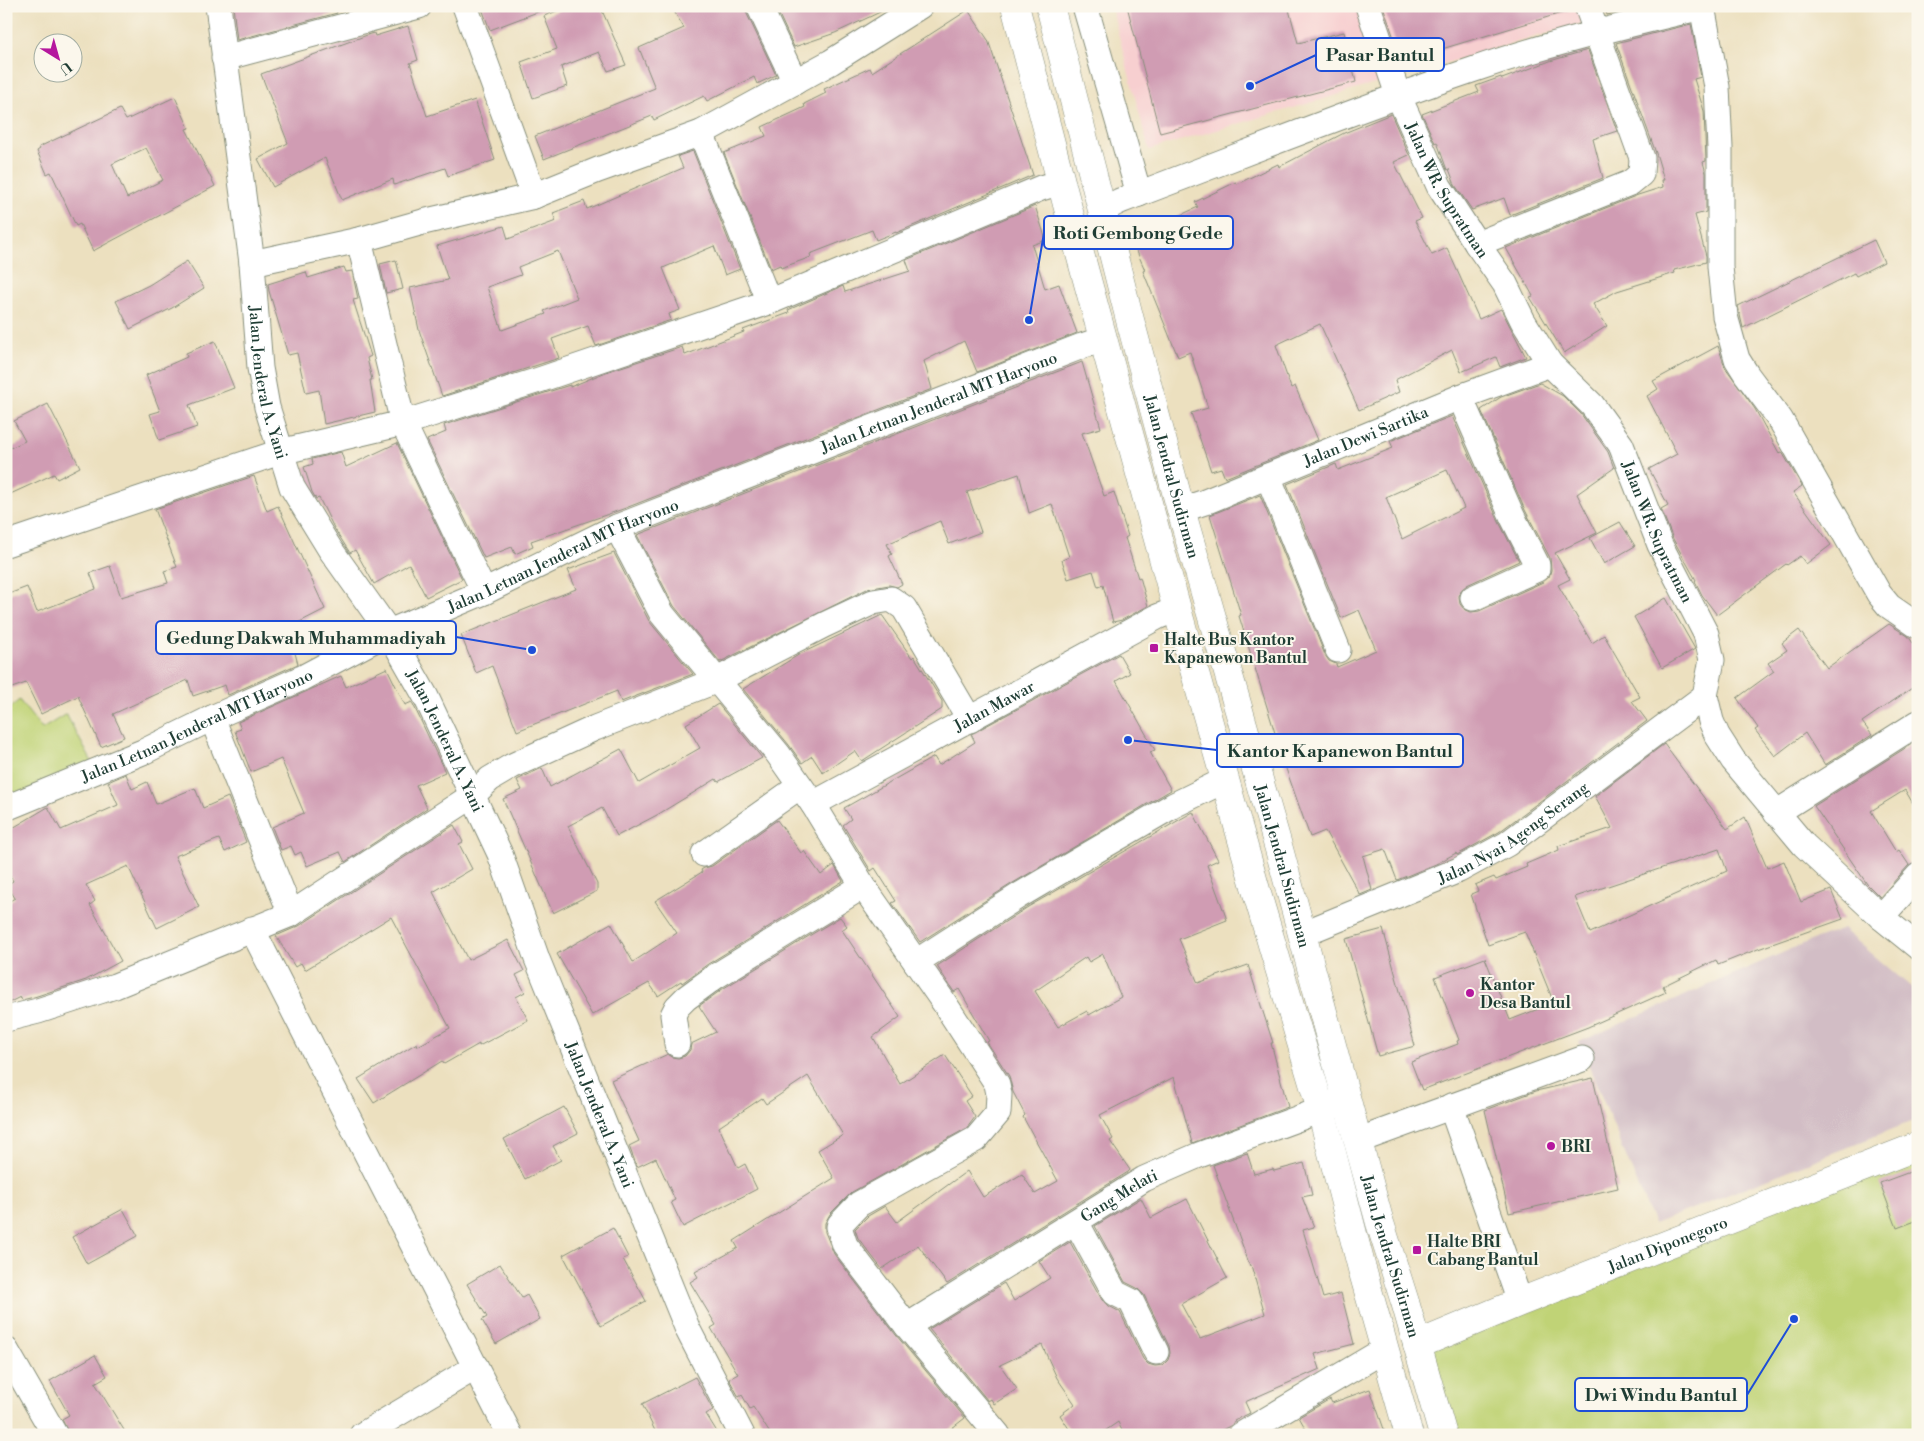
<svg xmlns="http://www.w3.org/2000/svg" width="1924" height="1441" font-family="'Libre Bodoni',serif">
  <rect width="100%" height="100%" fill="#fbf7ec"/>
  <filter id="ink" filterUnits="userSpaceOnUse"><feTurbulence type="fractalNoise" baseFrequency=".02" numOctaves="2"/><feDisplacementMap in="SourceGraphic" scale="10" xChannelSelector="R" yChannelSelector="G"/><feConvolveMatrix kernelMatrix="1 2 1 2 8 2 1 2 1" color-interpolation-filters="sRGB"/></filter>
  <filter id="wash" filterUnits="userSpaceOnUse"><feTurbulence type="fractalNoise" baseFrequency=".0096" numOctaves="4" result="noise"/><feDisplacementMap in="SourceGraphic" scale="20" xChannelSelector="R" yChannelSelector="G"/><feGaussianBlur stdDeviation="1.12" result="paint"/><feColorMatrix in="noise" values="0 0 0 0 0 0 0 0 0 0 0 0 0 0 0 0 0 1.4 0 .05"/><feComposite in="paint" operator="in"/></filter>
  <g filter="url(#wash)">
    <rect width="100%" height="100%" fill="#ece0bf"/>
    <!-- built -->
    <polygon fill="#f7cfd0" points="1111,6 1581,6 1586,22 1149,150"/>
    <!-- industrial -->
    <polygon fill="#d2bdc5" points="1843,929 1918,993 1918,1119 1654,1224 1579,1042 1805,943"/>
    <!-- green -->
    <g fill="#c0d376" stroke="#708855">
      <polygon points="19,700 42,729 66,714 92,762 6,800 6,712"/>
      <polygon points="1918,1145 1918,1435 1451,1435 1423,1348"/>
    </g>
    <g id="blocks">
      <!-- building -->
      <g fill="#d09cb3" fill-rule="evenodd">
        <polygon points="233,6 335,6 337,13 237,40"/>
        <polygon points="481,6 548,6 548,8 490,30"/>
        <polygon points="570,6 600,6 626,65 608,71 599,52 561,67 567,86 533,98 521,62 557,49 544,16"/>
        <polygon points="671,6 745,6 746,12 776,75 757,84 754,77 707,101 704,96 654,120 652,116 544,159 535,136 655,88 639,48 684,28"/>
        <polygon points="775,6 893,6 835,33 794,47"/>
        <polygon points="1127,6 1288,6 1298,43 1344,32 1356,82 1160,133"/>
        <polygon points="1383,6 1567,6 1568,11 1402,61"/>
        <polygon points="1604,6 1643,6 1607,15"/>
        <polygon points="968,10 988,40 1033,175 896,233 896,232 876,240 872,230 810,254 811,257 781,268 780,265 771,269 724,153 766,136 762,127 805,107 804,104 826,93 824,89 870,68 872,72"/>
        <polygon points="1691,24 1701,77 1694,79 1704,111 1706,161 1703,162 1706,173 1706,212 1695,215 1706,256 1706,262 1674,270 1675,273 1617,291 1593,304 1607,326 1564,353 1530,297 1533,296 1506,248 1638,195 1663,187 1662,180 1664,180 1656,153 1616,43"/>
        <polygon points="408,26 418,60 410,63 427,116 475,100 495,160 448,176 445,168 394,185 393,179 342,200 325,158 273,187 258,159 288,143 261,74 370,34 374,33 375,36"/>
        <polygon points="1588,50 1617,131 1593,139 1603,178 1510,215 1504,198 1472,210 1455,185 1449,169 1447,170 1437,142 1435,143 1422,114 1479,92 1476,86 1501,77 1502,79 1550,61"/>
        <path d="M175,97L189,128L186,129L215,186L93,251L80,224L76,226L51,172L47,174L37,151L40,149L39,147L120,109L126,120ZM146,148L163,180L127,198L112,164Z"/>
        <polygon points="1391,114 1409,155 1394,162 1422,218 1415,221 1432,255 1447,248 1479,319 1501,309 1526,357 1500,367 1496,357 1461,372 1452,350 1395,380 1399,392 1359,410 1320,324 1276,345 1291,388 1295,386 1318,440 1225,478 1221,468 1211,471 1191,413 1208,408 1190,352 1178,357 1143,271 1145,270 1131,238 1198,207 1195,202 1236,182 1237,184 1278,164 1279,167 1344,133"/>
        <path d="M693,151L740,269L725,275L714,246L663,268L680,310L669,314L671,320L596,346L588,326L552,339L559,358L442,396L419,330L410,288L448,280L437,246L504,226L508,239L556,221L553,213L584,201L587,209L683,168L678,156ZM558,251L577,298L544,311L546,314L502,330L487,287L521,275L518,267Z"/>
        <polygon points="1035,206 1046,240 1032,245 1045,289 1059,284 1077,333 977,372 964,341 924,361 932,389 623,509 531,541 533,546 515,554 512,547 484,558 427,440 446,432 444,425 570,385 570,387 606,372 682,347 685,355 744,332 743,330 789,313 788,310 843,286 845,292 910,271 906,260"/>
        <polygon points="1874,240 1884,262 1856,276 1854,273 1743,328 1738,306"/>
        <polygon points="396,260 403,289 386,293 380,264"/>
        <polygon points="187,261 204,288 172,308 130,329 116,301 149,285"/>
        <polygon points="344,267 346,272 352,271 358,299 353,300 371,356 367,358 372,380 370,380 375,412 324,424 319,390 306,393 297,353 288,355 269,291 268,284 306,272 308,278"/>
        <polygon points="215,341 234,388 189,405 197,427 159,440 150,414 160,411 146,375 187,357 186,353"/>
        <polygon points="1718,346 1725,367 1755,409 1779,453 1782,452 1802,486 1793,492 1831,545 1806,564 1800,556 1787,565 1786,564 1717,615 1702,595 1695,581 1696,580 1673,539 1661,509 1668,505 1649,469 1677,454 1647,396 1658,389 1653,381"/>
        <polygon points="1082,362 1101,428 1082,433 1104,496 1114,492 1128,536 1125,538 1138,578 1140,577 1148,606 1122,620 1113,622 1103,585 1098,587 1093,571 1068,579 1062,560 1069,557 1052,504 1029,513 1019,474 967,492 981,532 949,544 940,521 887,544 892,554 889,556 902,584 897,587 889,585 867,589 720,662 674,606 637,535"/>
        <path d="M1540,383L1563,396L1581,414L1608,452L1614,468L1577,494L1597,533L1555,553L1570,579L1558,585L1592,643L1604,635L1640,697L1632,701L1647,721L1499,832L1457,855L1456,853L1436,864L1397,880L1385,849L1363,856L1372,890L1360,895L1325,831L1310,837L1278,746H1279L1239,616L1241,615L1210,515L1260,495L1325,655L1329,661L1336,664L1337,667L1376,650L1359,610L1341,618L1287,484L1336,464L1338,470L1393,448L1390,441L1452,416L1499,522L1519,561L1467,585L1462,589L1459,596L1460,604L1464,609L1471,612L1479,611L1543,582L1549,577L1551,570L1550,558L1525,510L1481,410L1501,397ZM1447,470L1464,508L1402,539L1386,497Z"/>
        <polygon points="48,404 80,467 57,479 54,474 6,496 6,450 25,441 14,421"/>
        <polygon points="397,443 462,579 426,597 409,564 374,584 355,550 350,553 334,528 319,498 316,499 312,492 304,467 313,464 312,459 341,452 346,467"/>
        <polygon points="254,476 267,511 278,506 325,609 288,628 298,664 228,695 225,685 193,696 188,680 113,714 124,737 101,747 78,696 41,714 26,683 6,690 6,595 27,587 37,612 96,589 90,573 110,566 121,597 168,583 164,571 177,567 155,509"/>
        <polygon points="1620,522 1635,546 1604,564 1590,538"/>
        <polygon points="614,553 649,621 693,674 621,702 617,691 517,731 492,666 476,673 461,635 576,589 568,570"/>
        <polygon points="1666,598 1695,649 1662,668 1634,617"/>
        <polygon points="882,615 912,658 914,656 942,701 942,709 862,761 855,751 823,773 812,756 802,763 789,745 743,689 800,654"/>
        <polygon points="1889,624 1908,636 1918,650 1918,684 1862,722 1872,735 1825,765 1805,733 1775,756 1755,730 1758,728 1737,698 1774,671 1768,663 1787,650 1782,643 1799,630 1827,668"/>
        <polygon points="1119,654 1130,673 1116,681 1155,750 1150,752 1171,790 1013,883 920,942 892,903 896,901 875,868 871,871 843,825 851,819 844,808 934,757 939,765 975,742 971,734"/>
        <polygon points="387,668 405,705 412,702 413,704 445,772 416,785 427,808 345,862 340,852 307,866 301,852 295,855 291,846 281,850 272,827 304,813 281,759 251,772 235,731 241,729 238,722 341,676 346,687"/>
        <polygon points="718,704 762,758 718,782 716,779 657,815 617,836 602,808 568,826 597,884 597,891 553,913 503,799 522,790 517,780 542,768 550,787 621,749 639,783 700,748 686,724"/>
        <polygon points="1918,740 1918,812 1905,790 1871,811 1896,852 1899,850 1909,865 1880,897 1867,884 1814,806"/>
        <path d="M1664,744L1727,829L1745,817L1767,868L1784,861L1801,902L1831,890L1843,919L1758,949L1718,965L1716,960L1663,986L1666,992L1588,1027L1422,1090L1411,1062L1458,1044L1457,1041L1459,1040L1435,977L1485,958L1510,1020L1554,1003L1525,932L1488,945L1471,894L1478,891L1475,885L1494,877L1496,880L1527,867L1526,864L1559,850L1558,846L1612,828L1595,796ZM1719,849L1727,871L1590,933L1575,897Z"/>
        <polygon points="126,774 132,789 147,782 156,804 195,788 203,808 228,797 246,842 225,852 219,839 175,856 199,907 157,928 128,866 86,885 95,901 90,905 121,961 86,980 34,997 22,1000 20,997 6,1004 6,903 15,898 7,885 13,881 6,869 6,832 48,807 61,830 118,805 108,782"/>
        <path d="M1193,812L1218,860L1207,865L1227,920L1179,939L1198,983L1248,965L1273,1043H1271L1288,1107L1192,1143L1174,1077L1100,1115L1113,1139L1110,1141L1130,1170L1128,1172L947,1284L918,1245L882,1269L858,1238L855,1229L868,1216L885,1206L897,1222L967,1171L983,1197L1022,1174L1035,1194L1058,1181L1023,1117L1025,1115L1013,1092L1009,1076L987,1042L989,1041L959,989L954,992L937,966L1028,907ZM1103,954L1121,997L1089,1015L1087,1011L1058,1027L1035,991L1086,957L1089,962Z"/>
        <polygon points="777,820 801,853 804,851 821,875 834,865 843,881 708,964 682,983 681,981 658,996 649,983 592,1015 557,954 611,923 633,962 677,933 655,901 702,872 701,870 704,868 712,866"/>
        <polygon points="454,825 463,842 459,844 472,869 433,892 468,960 508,940 524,971 516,975 525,992 516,997 528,1020 479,1046 479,1044 444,1064 442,1061 374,1103 358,1079 417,1043 418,1046 450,1028 391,917 305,970 301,963 295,967 276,936 299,926"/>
        <polygon points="840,917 847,926 842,930 900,1017 873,1037 900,1084 945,1055 972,1096 965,1101 975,1117 967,1128 852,1192 830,1214 825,1223 825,1232 834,1254 896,1335 965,1418 943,1435 771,1435 753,1407 750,1409 742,1395 739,1397 729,1379 738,1374 711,1328 716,1325 690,1282 698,1277 695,1272 738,1248 734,1241 834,1178 818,1150 843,1135 808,1076 766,1104 762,1098 719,1127 738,1168 745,1164 757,1189 683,1227 671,1202 675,1200 656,1158 637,1167 629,1146 639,1141 611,1080 668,1054 672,1057 678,1058 685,1056 690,1050 691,1044 716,1032 699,1006 724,988"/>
        <polygon points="1383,929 1415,1046 1378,1056 1346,939"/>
        <polygon points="1593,1078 1618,1188 1509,1213 1485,1110 1536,1091"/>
        <polygon points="564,1107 578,1133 553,1146 561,1160 525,1179 504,1139"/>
        <polygon points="1247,1153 1254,1174 1273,1169 1274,1171 1304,1163 1312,1195 1302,1197 1314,1227 1303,1230 1323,1298 1341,1293 1354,1344 1315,1354 1320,1369 1245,1402 1250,1413 1234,1421 1232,1425 1212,1435 1124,1435 1118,1422 1099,1435 1073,1435 1060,1415 1075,1404 1057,1378 1042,1345 1000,1365 1017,1389 994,1404 991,1399 988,1401 929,1329 1004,1283 1014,1301 1050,1278 1039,1261 1070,1242 1102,1300 1109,1306 1120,1312 1143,1359 1148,1364 1155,1366 1163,1365 1168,1360 1170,1353 1169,1346 1144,1295 1137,1288 1125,1282 1095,1226 1141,1198 1151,1218 1187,1199 1227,1278 1181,1304 1200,1339 1265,1314 1251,1265 1250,1266 1213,1165"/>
        <polygon points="1918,1169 1918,1220 1897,1228 1880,1183"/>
        <polygon points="123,1209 138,1236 87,1264 72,1237"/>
        <polygon points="613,1228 628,1257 623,1259 646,1301 601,1326 563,1255"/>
        <polygon points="500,1264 522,1298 527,1295 540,1319 496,1344 482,1320 487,1317 467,1284"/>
        <polygon points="95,1355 107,1376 95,1383 127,1435 69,1435 62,1419 69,1415 50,1381"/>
        <polygon points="695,1377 713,1410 706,1414 719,1435 657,1435 642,1404"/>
        <polygon points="1370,1389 1386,1435 1309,1435 1299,1417 1330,1399 1332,1403"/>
      </g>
    </g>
  </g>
  <g filter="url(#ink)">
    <use href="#blocks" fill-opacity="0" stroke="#868e7a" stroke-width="1"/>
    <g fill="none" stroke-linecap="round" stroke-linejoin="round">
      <defs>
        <g id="minor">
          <path id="s1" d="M218,6L252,263L260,368L267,407L292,487L330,549L389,632L426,697L500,854L537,959L688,1330L742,1435"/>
          <polyline points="465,6 534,196"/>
          <polyline points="759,6 795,82"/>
          <polyline points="1085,6 1139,194"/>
          <path id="s2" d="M1368,6L1398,95L1439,186L1477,244L1505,284L1523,321L1550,364L1592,405L1621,445L1660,545L1706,634L1712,660L1705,696L1711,721L1717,735L1733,760L1804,845L1881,917L1918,947"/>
          <polyline points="1702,6 1717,87 1720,148 1720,267 1725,316 1737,359 1747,375 1780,419 1879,594 1889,606 1918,626"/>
          <polyline points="224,58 419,6"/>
          <polyline points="701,133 769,302"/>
          <path d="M1102,210L1120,201C1237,157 1353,110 1472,70C1547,44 1625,25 1702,7"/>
          <polyline points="359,240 403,423 484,592"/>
          <polyline points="1477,244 1630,183 1641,174 1642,158 1587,6"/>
          <polyline points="252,263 359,240 423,222 534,196 598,170 701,133 831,62 920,6"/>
          <polyline points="1460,397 1512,516 1537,565 1537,569 1473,598"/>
          <polyline points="1268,476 1338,650"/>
          <path id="s3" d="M1181,510L1205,502L1460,397L1550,364"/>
          <polyline points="617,527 662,614 778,754 813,804 863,886 943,1001 997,1084 999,1094 998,1113 976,1139 859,1204 840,1224 839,1227 845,1245 907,1326 998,1435"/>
          <polyline points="6,544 280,452 403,423 539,380 769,302 1041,188 1061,182"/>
          <polyline points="212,718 291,914"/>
          <path id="s4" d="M813,804L1157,617L1177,609"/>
          <path id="s5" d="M6,808L145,751L212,718L302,678L389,632L484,592L617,527L1082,346L1103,339"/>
          <polyline points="1776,813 1918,723"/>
          <polyline points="704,854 800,786"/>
          <polyline points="1881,917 1918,876"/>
          <polyline points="252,929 510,1435"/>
          <path id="s6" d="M1302,934L1459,870L1507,844L1705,696"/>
          <polyline points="916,962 1020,895 1100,848 1174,805 1225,780"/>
          <polyline points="6,1019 38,1011 115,986 291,914 472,796 490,779 512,766 595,728 715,681 824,625 873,602 891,599 904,608 970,720"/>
          <polyline points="677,1044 673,1015 677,1007 686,998 716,976 863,886"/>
          <polyline points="1451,1106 1520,1302"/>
          <polyline points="1357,1141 1582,1059"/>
          <polyline points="1076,1222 1115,1293 1131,1301 1156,1352"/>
          <path id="s7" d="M907,1326L1144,1179L1199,1155L1321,1110L1339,1100"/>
          <polyline points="6,1350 55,1435"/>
          <polyline points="362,1435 476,1367"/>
          <polyline points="1241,1435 1384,1350"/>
        </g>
        <g id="major">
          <polyline points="1015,6 1080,254 1177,609 1258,897 1321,1110 1362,1269 1409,1435"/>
          <path id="s8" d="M1050,6L1130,320L1181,510L1279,849L1380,1223L1405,1302L1443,1435"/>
          <path id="s9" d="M1417,1345L1520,1302L1918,1146"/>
        </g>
      </defs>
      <!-- minor casing -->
      <use href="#minor" stroke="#868e7a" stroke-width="27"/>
      <!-- major casing -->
      <use href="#major" stroke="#868e7a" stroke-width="29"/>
      <!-- minor -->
      <use href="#minor" stroke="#fff" stroke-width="25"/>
      <!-- major -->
      <use href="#major" stroke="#fff" stroke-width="28"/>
    </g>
  </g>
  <!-- markers -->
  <g fill="#b5179e" stroke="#fbf7ec" stroke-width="2">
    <rect x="1149" y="643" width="10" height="10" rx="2.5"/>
    <circle cx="1470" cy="993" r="5"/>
    <circle cx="1551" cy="1146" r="5"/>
    <rect x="1412" y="1245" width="10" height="10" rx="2.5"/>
  </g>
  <g text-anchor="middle" stroke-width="4" stroke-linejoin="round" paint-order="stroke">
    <!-- street labels -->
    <g font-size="16" fill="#1f3d34" stroke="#fbf7ec">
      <text dy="6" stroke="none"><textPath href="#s2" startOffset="201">Jalan WR. Supratman</textPath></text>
      <text dy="6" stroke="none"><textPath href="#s1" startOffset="380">Jalan Jenderal A. Yani</textPath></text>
      <text dy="6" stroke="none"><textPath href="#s5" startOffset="1018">Jalan Letnan Jenderal MT Haryono</textPath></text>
      <text dy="6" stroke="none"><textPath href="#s3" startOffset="199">Jalan Dewi Sartika</textPath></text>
      <text dy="6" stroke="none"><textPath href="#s8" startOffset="486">Jalan Jendral Sudirman</textPath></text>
      <text dy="6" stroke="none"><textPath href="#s2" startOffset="606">Jalan WR. Supratman</textPath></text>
      <text dy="6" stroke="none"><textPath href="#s5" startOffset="612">Jalan Letnan Jenderal MT Haryono</textPath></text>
      <text dy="6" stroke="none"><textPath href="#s4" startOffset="206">Jalan Mawar</textPath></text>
      <text dy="6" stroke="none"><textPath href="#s5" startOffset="208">Jalan Letnan Jenderal MT Haryono</textPath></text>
      <text dy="6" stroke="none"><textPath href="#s1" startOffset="785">Jalan Jenderal A. Yani</textPath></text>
      <text dy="6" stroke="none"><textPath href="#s6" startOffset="235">Jalan Nyai Ageng Serang</textPath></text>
      <text dy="6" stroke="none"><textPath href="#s8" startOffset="891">Jalan Jendral Sudirman</textPath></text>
      <text dy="6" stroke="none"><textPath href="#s1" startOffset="1190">Jalan Jenderal A. Yani</textPath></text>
      <text dy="6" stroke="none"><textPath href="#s7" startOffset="249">Gang Melati</textPath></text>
      <text dy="6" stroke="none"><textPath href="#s9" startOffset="270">Jalan Diponegoro</textPath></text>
      <text dy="6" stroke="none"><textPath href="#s8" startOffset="1296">Jalan Jendral Sudirman</textPath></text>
    </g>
    <!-- poi labels -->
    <g font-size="16" font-weight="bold" fill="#1f3d34" stroke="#fbf7ec" text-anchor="start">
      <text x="1164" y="645">Halte Bus Kantor<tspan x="1164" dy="18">Kapanewon Bantul</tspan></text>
      <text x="1480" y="990">Kantor<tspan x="1480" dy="18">Desa Bantul</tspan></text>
      <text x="1561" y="1152">BRI</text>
      <text x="1427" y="1247">Halte BRI<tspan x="1427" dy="18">Cabang Bantul</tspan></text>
    </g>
  </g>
  <!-- callouts -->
  <path fill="none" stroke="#1d4ed8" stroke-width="2" d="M1250 86L1316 55M1029 320L1044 233M532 650L456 637M1128 740L1217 750M1794 1319L1747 1395"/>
  <g fill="#1d4ed8" stroke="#fbf7ec" stroke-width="2">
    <circle cx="1250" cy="86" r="5"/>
    <circle cx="1029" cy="320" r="5"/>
    <circle cx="532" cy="650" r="5"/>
    <circle cx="1128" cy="740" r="5"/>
    <circle cx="1794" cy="1319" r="5"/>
  </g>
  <g fill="#fbf7ec" stroke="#1d4ed8" stroke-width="2">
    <rect x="1316" y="38" width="128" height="33" rx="5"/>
    <rect x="1044" y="216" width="189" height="33" rx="5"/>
    <rect x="156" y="621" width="300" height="33" rx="5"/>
    <rect x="1217" y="734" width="246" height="33" rx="5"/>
    <rect x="1575" y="1378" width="172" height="33" rx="5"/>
  </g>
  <g font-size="18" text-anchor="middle" font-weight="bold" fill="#1f3d34">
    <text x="1380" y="61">Pasar Bantul</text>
    <text x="1138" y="239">Roti Gembong Gede</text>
    <text x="306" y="644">Gedung Dakwah Muhammadiyah</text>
    <text x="1340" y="757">Kantor Kapanewon Bantul</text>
    <text x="1661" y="1401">Dwi Windu Bantul</text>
  </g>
  <!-- margin -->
  <rect width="1924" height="1441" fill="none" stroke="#fbf7ec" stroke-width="25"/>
  <!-- north arrow -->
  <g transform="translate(58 58) rotate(143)"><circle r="24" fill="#fbf7ec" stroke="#a3ada2"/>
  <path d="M0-4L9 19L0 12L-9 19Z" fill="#b5179e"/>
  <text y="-8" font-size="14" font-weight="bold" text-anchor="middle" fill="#1f3d34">U</text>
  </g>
</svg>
